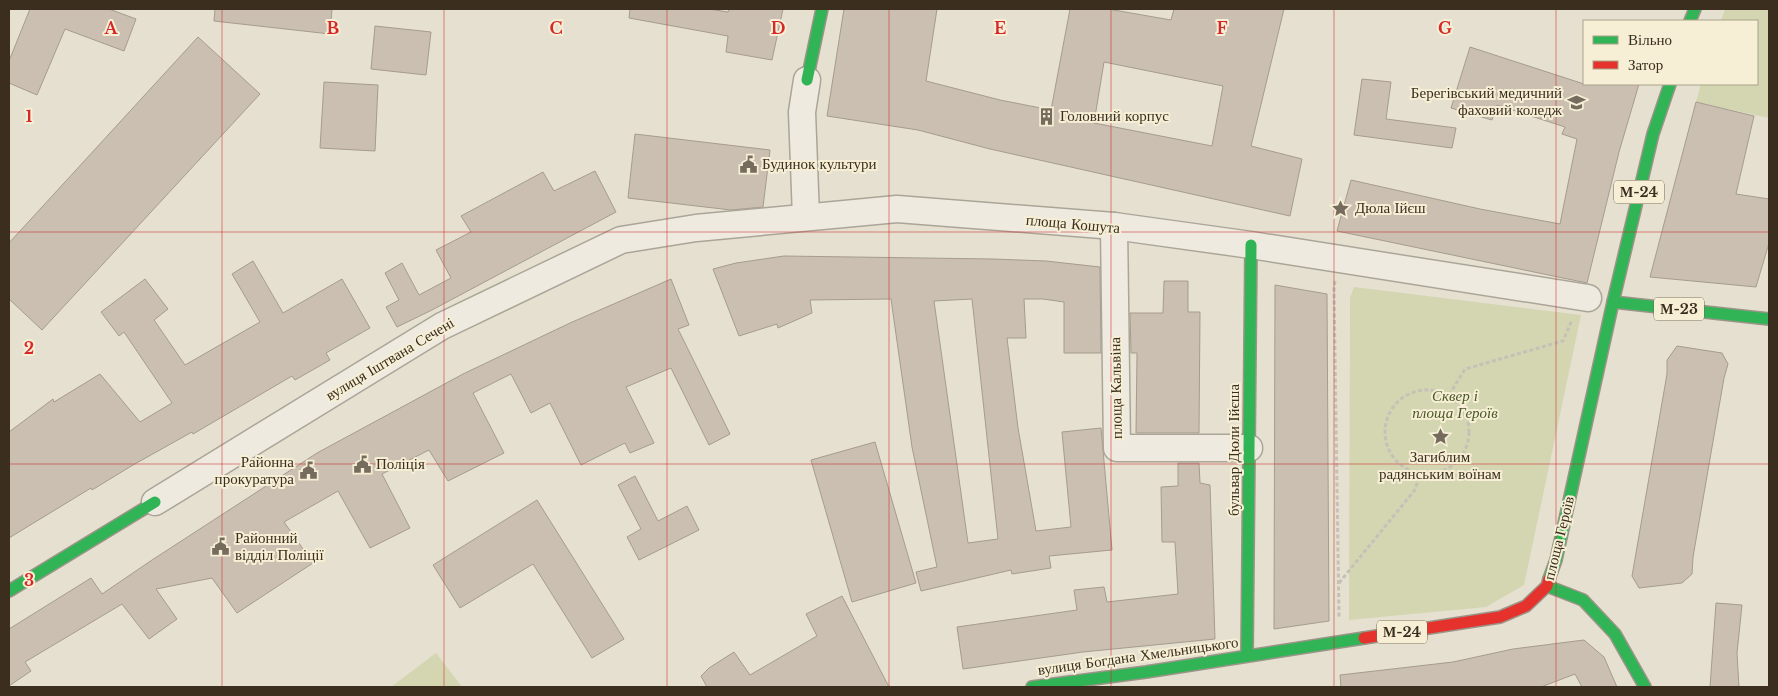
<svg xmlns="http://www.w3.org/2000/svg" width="1778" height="696" font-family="'Libre Baskerville',serif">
  <rect width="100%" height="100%" fill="#e5e0cf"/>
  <!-- green -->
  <g fill="#d3d6b1">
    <polygon points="1725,9 1769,9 1769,118 1696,102 1701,84 1757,84 1757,21 1721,21"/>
    <polygon points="1354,287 1581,315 1524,585 1486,607 1349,620 1350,298"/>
    <polygon points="436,653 462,687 391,687"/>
  </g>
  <!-- building -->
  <g fill="#cabfb0" stroke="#a69c8e" fill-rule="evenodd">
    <polygon points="30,9 109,9 136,19 124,51 65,29 37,95 9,83 9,61"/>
    <polygon points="215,9 332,9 330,34 214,21"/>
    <polygon points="630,9 709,9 728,12 729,9 783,9 772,60 726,52 728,36 629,18"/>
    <path d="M844,9H937L926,81L1000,100L1051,110L1070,9H1108L1171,20L1174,9H1284L1251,146L1302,159L1290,216L990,149L918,130L827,116ZM1104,62L1223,86L1212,146L1094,123Z"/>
    <polygon points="375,26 431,32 426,75 371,69"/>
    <polygon points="198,37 260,94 42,330 9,299 9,243"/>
    <polygon points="1470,47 1584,84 1639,84 1619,152 1587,283 1337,231 1351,180 1480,209 1560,224 1577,139 1562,134 1565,127 1497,105 1492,120 1451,108"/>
    <polygon points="1362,79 1391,82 1386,119 1456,128 1452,148 1354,135"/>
    <polygon points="324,82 378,85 375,151 320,148"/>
    <polygon points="1696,102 1754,116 1736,194 1769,199 1769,243 1756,287 1650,277"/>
    <polygon points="635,134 770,150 763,207 731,210 628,198"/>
    <polygon points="595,171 616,212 432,310 397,327 386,307 399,300 385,273 402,263 419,295 451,278 436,250 471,232 461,216 543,172 554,191"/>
    <path d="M784,256L993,259L1046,261L1100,267L1101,353H1064V302L1043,299H1024L1026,338H1007L1018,428L1036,531L1071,527L1062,432L1101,428L1112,550L1049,556L1051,568L1012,574L1011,570L921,591L916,572L937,567L912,447L891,299L810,300L812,313L778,328L777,324L739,336L713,269L736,263ZM972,299L998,539L968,543L934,301Z"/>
    <polygon points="253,261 283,313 342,279 370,328 326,353 330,360 295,380 292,376 193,434 192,432 133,465 92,490 91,488 9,538 9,432 53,399 54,402 100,374 140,422 172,403 124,332 119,336 101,312 145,279 168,309 154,320 185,365 260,322 232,274"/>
    <polygon points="671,279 689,325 678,329 730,434 709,445 671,368 626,387 654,443 630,453 625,443 581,465 550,403 531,413 511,374 473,393 504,453 448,481 429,450 382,474 410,528 370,548 338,491 284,522 313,563 237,613 212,578 156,589 177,619 149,639 122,604 25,662 31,671 9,686 9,629 91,578 102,594 152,560 317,453 463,374 570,323"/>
    <polygon points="1164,281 1188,281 1188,312 1200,312 1199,433 1136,433 1137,353 1131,353 1130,313 1163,313"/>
    <polygon points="1275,285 1327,294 1329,621 1274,629"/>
    <polygon points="1677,346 1722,353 1728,364 1724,378 1693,557 1692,574 1682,583 1639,588 1632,576 1667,374 1667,360"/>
    <polygon points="875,442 916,583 852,602 811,460"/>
    <polygon points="1178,463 1199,463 1200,483 1210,485 1215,639 1083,652 963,669 957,627 1077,610 1074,590 1104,587 1107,602 1178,594 1175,542 1162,542 1161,487 1178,486"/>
    <polygon points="635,476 658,521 687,506 699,530 639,560 627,537 641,529 618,485"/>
    <polygon points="537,500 624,639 592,658 533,564 460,608 433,565"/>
    <polygon points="842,596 889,687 707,687 701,676 709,668 734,652 750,675 817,636 806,614"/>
    <polygon points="1716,603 1742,605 1737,653 1739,687 1710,687"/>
    <polygon points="1584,640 1604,657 1617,687 1582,687 1575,674 1541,687 1341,687 1340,675 1453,662 1513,649"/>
  </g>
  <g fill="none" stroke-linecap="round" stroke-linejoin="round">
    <defs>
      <g id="street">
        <polyline points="806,217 802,112 807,80"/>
        <polyline points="1114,226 1117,448 1249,448"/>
        <polyline points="155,502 442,326 621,240 696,228 897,209 1114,226 1251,245 1588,298"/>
      </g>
      <g id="fast">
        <polyline points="1690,21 1695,9"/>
        <polyline points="807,80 822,9"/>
        <polyline points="1613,302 1769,319"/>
        <polyline points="1549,579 1556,560 1613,302 1653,134 1670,84"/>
        <polyline points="1547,586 1583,600 1615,634 1645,687"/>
        <polyline points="9,591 155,502"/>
        <polyline points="1247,655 1251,245"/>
        <polyline points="1032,687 1146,672 1364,638"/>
      </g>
      <polyline id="jam" points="1364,638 1500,617 1526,606 1547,586 1549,579"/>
    </defs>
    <!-- street casing -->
    <use href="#street" stroke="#aba598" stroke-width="29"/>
    <!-- fast casing -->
    <use href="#fast" stroke="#9b9488" stroke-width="14"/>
    <!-- jam casing -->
    <use href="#jam" stroke="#9b9488" stroke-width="14"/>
    <!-- path -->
    <g stroke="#c6c1b7" stroke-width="3" stroke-dasharray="4 2.5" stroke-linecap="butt">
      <polyline points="1335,281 1334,289 1339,617"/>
      <circle cx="1427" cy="432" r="42"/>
      <polyline points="1449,395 1465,369 1563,341 1572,320"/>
      <polyline points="1339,583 1414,491 1421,474"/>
    </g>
    <!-- street -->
    <use href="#street" stroke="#eeeae0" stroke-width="26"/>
    <!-- fast -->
    <use href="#fast" stroke="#30b455" stroke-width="11"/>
    <!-- jam -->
    <use href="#jam" stroke="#e5322d" stroke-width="11"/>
  </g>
  <!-- grid -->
  <path fill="none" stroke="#d62828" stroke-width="1" stroke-opacity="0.55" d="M222,9V687M444,9V687M667,9V687M889,9V687M1111,9V687M1334,9V687M1556,9V687M9,232H1769M9,464H1769"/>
  <!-- icons -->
  <defs>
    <symbol id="university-bare" viewBox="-9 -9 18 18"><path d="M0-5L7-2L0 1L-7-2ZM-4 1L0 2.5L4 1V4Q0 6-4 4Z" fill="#766c5d" stroke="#f6efd5" stroke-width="2.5" paint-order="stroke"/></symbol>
    <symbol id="building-bare" viewBox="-9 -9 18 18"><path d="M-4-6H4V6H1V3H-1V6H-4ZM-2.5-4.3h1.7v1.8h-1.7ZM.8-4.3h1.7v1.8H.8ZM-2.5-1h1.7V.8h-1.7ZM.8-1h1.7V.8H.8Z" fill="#766c5d" stroke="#f6efd5" stroke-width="2.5" paint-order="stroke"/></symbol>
    <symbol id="civic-bare" viewBox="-9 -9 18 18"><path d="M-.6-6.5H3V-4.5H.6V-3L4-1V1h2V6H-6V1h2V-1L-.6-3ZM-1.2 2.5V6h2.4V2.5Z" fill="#766c5d" stroke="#f6efd5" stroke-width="2.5" paint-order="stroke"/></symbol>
    <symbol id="sight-bare" viewBox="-9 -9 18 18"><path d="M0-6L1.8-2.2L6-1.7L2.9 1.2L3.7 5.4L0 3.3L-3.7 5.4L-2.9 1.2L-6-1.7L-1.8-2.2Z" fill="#766c5d" stroke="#f6efd5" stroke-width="2.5" paint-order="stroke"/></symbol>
  </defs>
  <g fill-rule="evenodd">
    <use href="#university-bare" x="1564" y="90" width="25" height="25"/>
    <use href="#building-bare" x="1034" y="104" width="25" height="25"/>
    <use href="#civic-bare" x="736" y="152" width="25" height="25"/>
    <use href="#sight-bare" x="1328" y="196" width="25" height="25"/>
    <use href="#sight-bare" x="1428" y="424" width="25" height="25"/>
    <use href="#civic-bare" x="350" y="452" width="25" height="25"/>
    <use href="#civic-bare" x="296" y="458" width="25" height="25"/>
    <use href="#civic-bare" x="208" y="534" width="25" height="25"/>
  </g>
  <g text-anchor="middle" stroke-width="4" stroke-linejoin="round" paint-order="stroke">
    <!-- shield labels -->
    <g fill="#f6efd5" stroke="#736856" stroke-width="1">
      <rect x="1614" y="180.5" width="50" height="23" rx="4"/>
      <rect x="1654" y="297.5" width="50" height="23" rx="4"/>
      <rect x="1377" y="620.5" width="50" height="23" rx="4"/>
    </g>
    <g font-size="14" font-weight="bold" fill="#3b2e1f">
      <text x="1639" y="197">М-24</text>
      <text x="1679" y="314">М-23</text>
      <text x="1402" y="637">М-24</text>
    </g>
    <!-- poi labels -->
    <g font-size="15" fill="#3b2e1f" stroke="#f6efd5" text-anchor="start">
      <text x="1562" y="98" text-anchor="end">Берегівський медичний<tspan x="1562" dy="17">фаховий коледж</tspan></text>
      <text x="1060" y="121">Головний корпус</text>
      <text x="762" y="169">Будинок культури</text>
      <text x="1355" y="213">Дюла Ійєш</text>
      <text x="1440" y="462" text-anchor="middle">Загиблим<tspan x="1440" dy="17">радянським воїнам</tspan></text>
      <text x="294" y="467" text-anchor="end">Районна<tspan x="294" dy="17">прокуратура</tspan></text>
      <text x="376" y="469">Поліція</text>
      <text x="235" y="543">Районний<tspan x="235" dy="17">відділ Поліції</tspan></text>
    </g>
    <!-- street labels -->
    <g font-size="15" fill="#3b2e1f" stroke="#f6efd5">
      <text transform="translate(1073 224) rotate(5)" y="5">площа Кошута</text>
      <text transform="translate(390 359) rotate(-31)" y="5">вулиця Іштвана Сечені</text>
      <text transform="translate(1116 388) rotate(-91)" y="5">площа Кальвіна</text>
      <text transform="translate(1234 450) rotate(-90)" y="5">бульвар Дюли Ійєша</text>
      <text transform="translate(1559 538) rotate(-76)" y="5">площа Героїв</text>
      <text transform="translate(1138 656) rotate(-8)" y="5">вулиця Богдана Хмельницького</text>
    </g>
    <!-- park labels -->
    <g font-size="15" font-style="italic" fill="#485725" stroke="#f6efd5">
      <text x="1455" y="401">Сквер і<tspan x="1455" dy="17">площа Героїв</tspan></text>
    </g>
  </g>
  <g font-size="16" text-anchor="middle" font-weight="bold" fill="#d62828" stroke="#f6efd5" stroke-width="4" stroke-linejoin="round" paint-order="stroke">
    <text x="111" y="34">A</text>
    <text x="333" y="34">B</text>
    <text x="556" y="34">C</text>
    <text x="778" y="34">D</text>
    <text x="1000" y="34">E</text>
    <text x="1222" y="34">F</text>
    <text x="1445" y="34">G</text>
    <text x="29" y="122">1</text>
    <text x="29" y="354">2</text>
    <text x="29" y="586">3</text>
  </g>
  <!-- border -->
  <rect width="1778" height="696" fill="none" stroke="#3b2e1f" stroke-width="20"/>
  <!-- legend -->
  <rect x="1583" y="20" width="175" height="65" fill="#f6efd5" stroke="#aba28c"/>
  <rect x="1593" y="36" width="25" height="8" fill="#30b455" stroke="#aba28c"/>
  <text x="1628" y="45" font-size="15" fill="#3b2e1f">Вільно</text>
  <rect x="1593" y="61" width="25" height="8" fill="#e5322d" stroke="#aba28c"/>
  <text x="1628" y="70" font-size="15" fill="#3b2e1f">Затор</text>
</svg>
